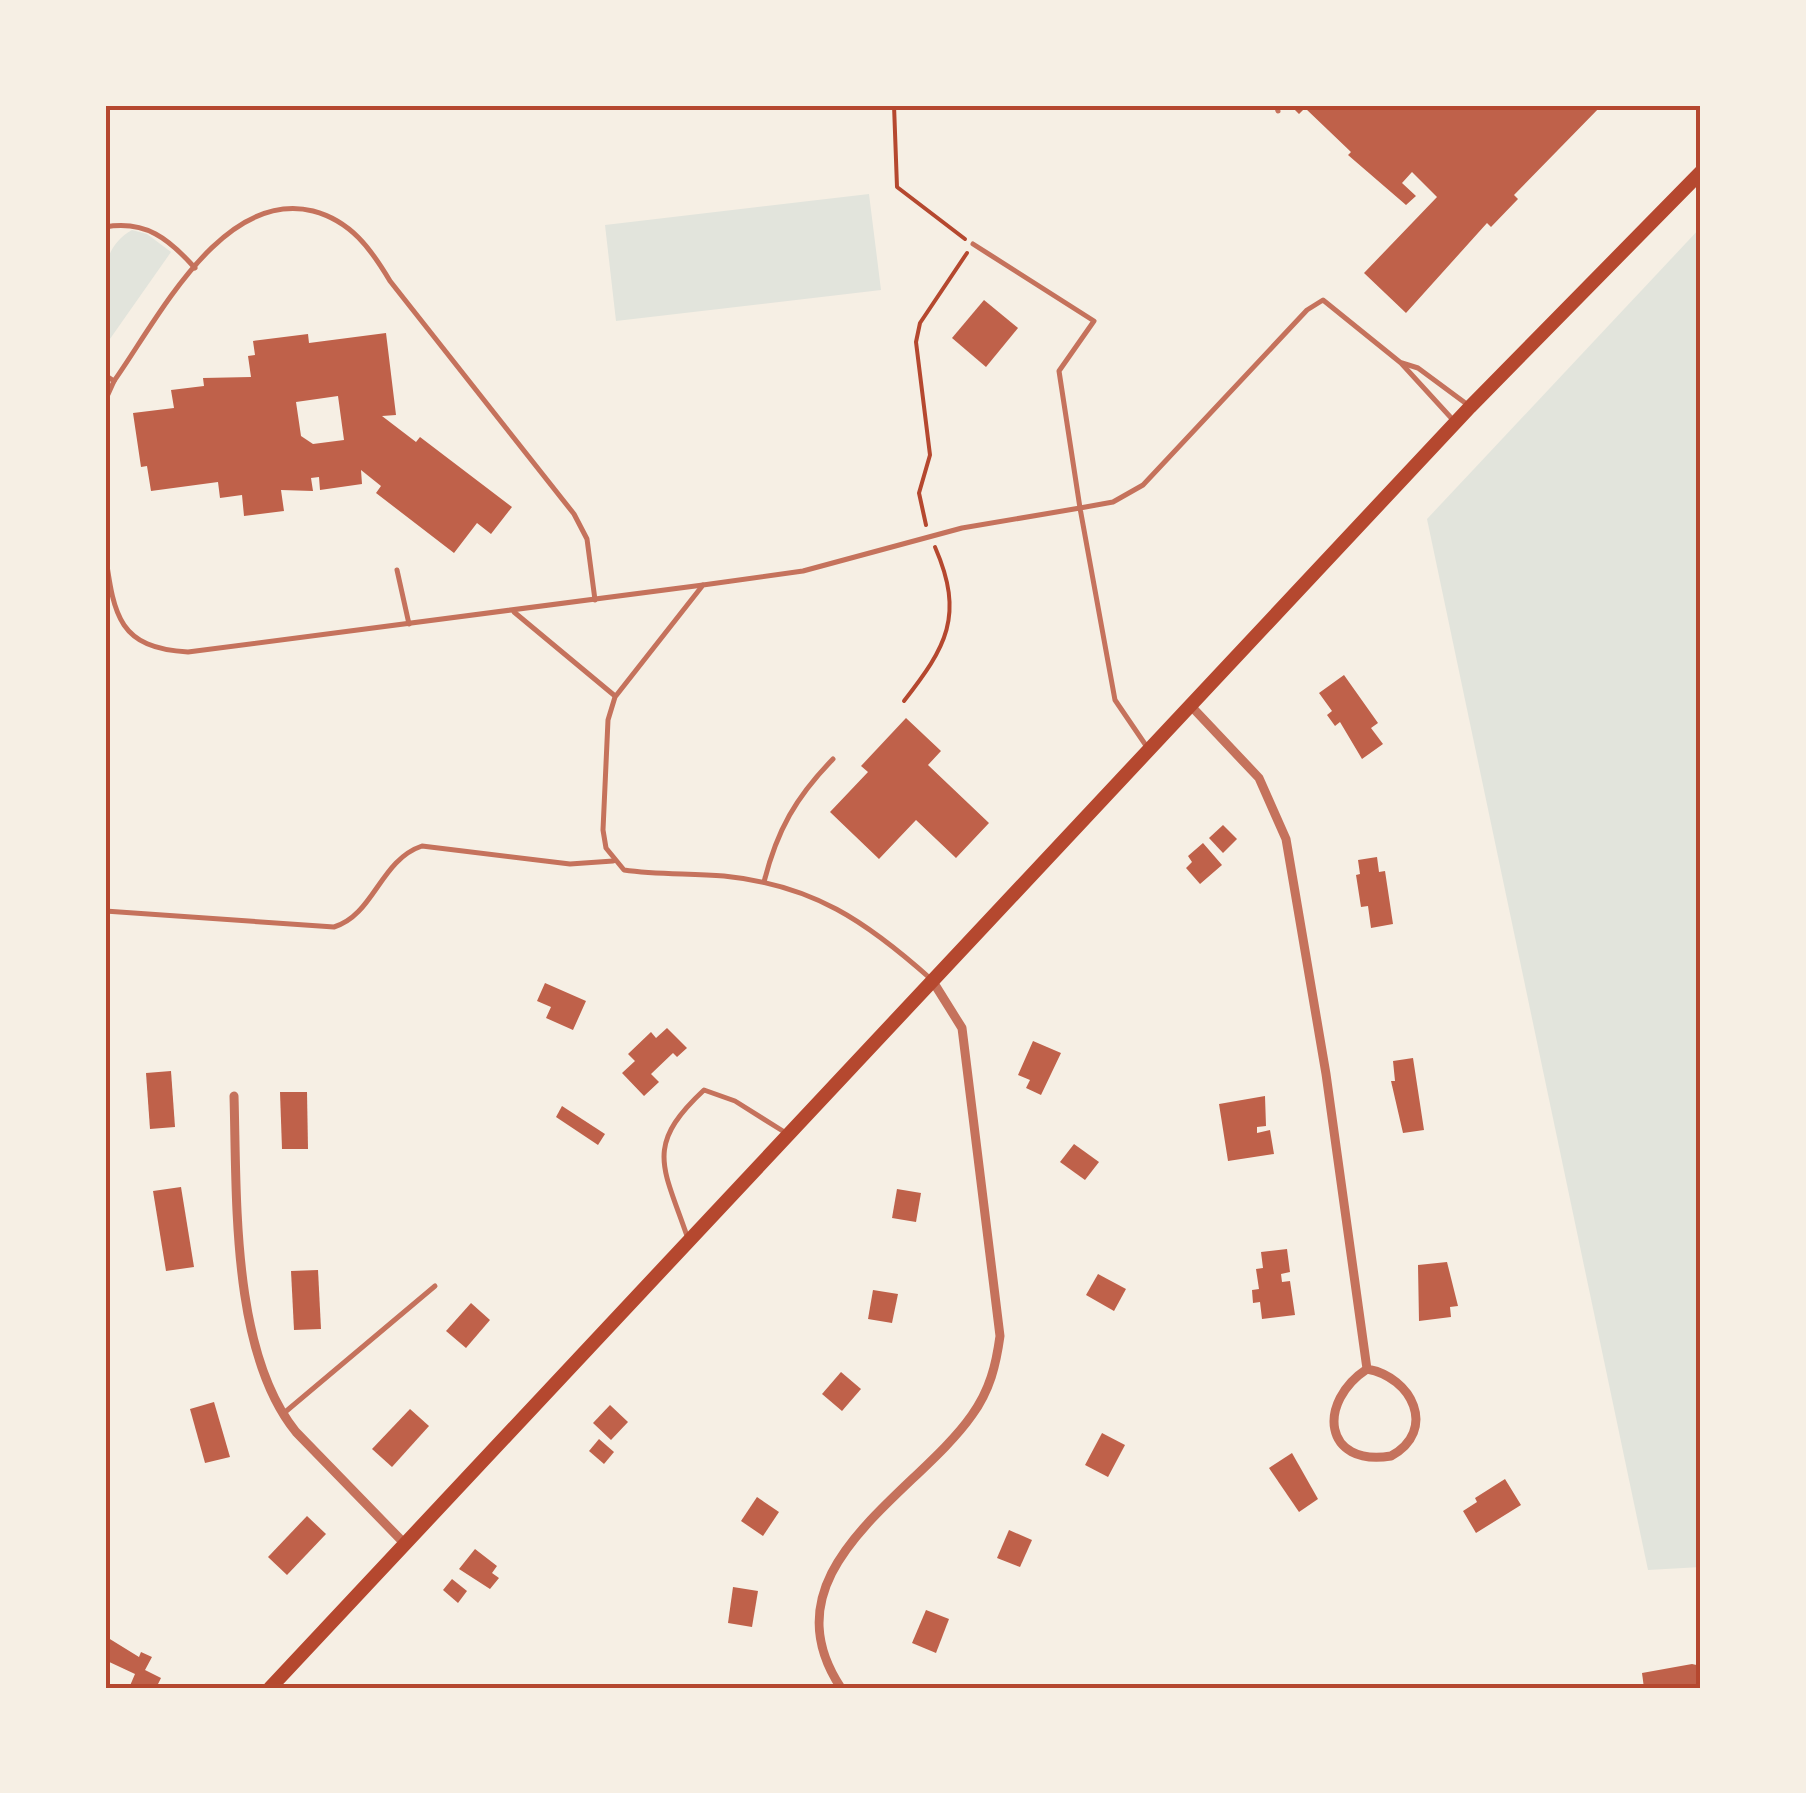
<svg xmlns="http://www.w3.org/2000/svg" width="1806" height="1793" font-family="'PT Sans Narrow',sans-serif">
  <rect width="100%" height="100%" fill="#f6efe4"/>
  <!-- green -->
  <g fill="#e2e4dc">
    <polygon points="869,194 881,290 616,321 605,225"/>
    <polygon points="1701,227 1701,1567 1648,1570 1427,519"/>
    <path d="M132,230L147,234L171,252L105,346C105,305 92,252 132,230Z"/>
  </g>
  <!-- building -->
  <g fill="#bf614a" fill-rule="evenodd">
    <polygon points="1290,105 1511,105 1514,109 1602,105 1514,195 1518,199 1491,227 1487,223 1406,313 1364,273 1437,197 1412,172 1402,183 1416,196 1406,205 1348,155 1351,152 1305,108 1299,114"/>
    <polygon points="984,300 1018,328 986,367 952,338"/>
    <path d="M386,333L396,415L382,416L416,442L420,437L512,507L491,534L477,523L454,553L376,493L381,486L361,470L362,484L320,490L319,477L311,478L313,491L281,490L284,511L244,516L242,495L220,498L218,482L151,491L147,466L141,467L133,413L174,408L171,390L204,386L203,378L251,377L248,356L255,355L253,341L308,334L309,343ZM338,396L344,440L313,444L301,436L296,402Z"/>
    <polygon points="1344,675 1378,723 1371,728 1383,744 1362,759 1340,722 1335,726 1327,715 1332,711 1319,693"/>
    <polygon points="906,718 941,751 928,765 989,823 956,858 916,820 879,859 830,812 868,772 861,766"/>
    <polygon points="1223,825 1237,839 1223,853 1209,838"/>
    <polygon points="1203,843 1222,865 1200,884 1186,868 1192,862 1188,856"/>
    <polygon points="1377,857 1379,872 1385,871 1393,924 1371,928 1368,906 1361,907 1356,875 1360,874 1358,860"/>
    <polygon points="545,983 586,1001 573,1030 546,1018 551,1007 537,1001"/>
    <polygon points="667,1028 687,1048 677,1057 673,1053 651,1074 659,1082 644,1096 622,1073 635,1061 628,1054 651,1032 656,1038"/>
    <polygon points="1033,1041 1061,1053 1041,1095 1026,1088 1030,1080 1018,1075"/>
    <polygon points="1413,1058 1424,1130 1403,1133 1391,1081 1395,1081 1393,1061"/>
    <polygon points="171,1071 175,1127 150,1129 146,1073"/>
    <polygon points="280,1092 307,1092 308,1149 282,1149"/>
    <polygon points="1265,1096 1266,1126 1257,1127 1257,1133 1270,1130 1274,1154 1228,1161 1219,1104"/>
    <polygon points="562,1106 605,1134 598,1145 556,1117"/>
    <polygon points="1074,1144 1099,1162 1085,1180 1060,1162"/>
    <polygon points="181,1187 194,1267 166,1271 153,1191"/>
    <polygon points="897,1189 921,1193 916,1222 892,1218"/>
    <polygon points="1287,1249 1290,1272 1281,1274 1282,1282 1290,1281 1295,1315 1262,1319 1260,1302 1253,1303 1252,1290 1259,1289 1256,1269 1263,1268 1261,1252"/>
    <polygon points="1447,1262 1458,1306 1450,1307 1451,1317 1419,1321 1418,1265"/>
    <polygon points="318,1270 321,1329 294,1330 291,1271"/>
    <polygon points="1098,1274 1126,1289 1114,1311 1086,1295"/>
    <polygon points="873,1290 898,1294 892,1323 868,1319"/>
    <polygon points="471,1303 490,1320 466,1348 446,1331"/>
    <polygon points="841,1372 861,1389 842,1411 822,1394"/>
    <polygon points="214,1402 230,1457 205,1463 190,1409"/>
    <polygon points="610,1405 628,1422 611,1440 593,1423"/>
    <polygon points="410,1409 429,1426 392,1467 372,1449"/>
    <polygon points="1102,1433 1125,1445 1108,1477 1085,1465"/>
    <polygon points="599,1439 614,1452 604,1464 589,1451"/>
    <polygon points="1292,1453 1318,1499 1299,1512 1269,1468"/>
    <polygon points="1505,1479 1521,1505 1476,1533 1463,1511 1477,1502 1475,1498"/>
    <polygon points="757,1497 779,1512 763,1536 741,1521"/>
    <polygon points="307,1516 326,1534 287,1575 268,1557"/>
    <polygon points="1009,1530 1032,1540 1020,1567 997,1558"/>
    <polygon points="475,1549 497,1566 492,1573 499,1578 490,1589 459,1569"/>
    <polygon points="452,1579 467,1591 458,1603 443,1590"/>
    <polygon points="733,1587 758,1591 752,1627 728,1623"/>
    <polygon points="926,1610 949,1619 936,1653 912,1643"/>
    <polygon points="105,1636 139,1657 141,1652 152,1657 145,1670 161,1678 156,1688 129,1688 135,1674 105,1660"/>
    <polygon points="1692,1664 1701,1666 1701,1687 1644,1688 1642,1673"/>
  </g>
  <g fill="none" stroke-linecap="round" stroke-linejoin="round">
    <!-- path -->
    <g stroke="#b5482f" stroke-width="4">
      <polyline points="894,105 897,187 965,239"/>
      <polyline points="926,525 919,493 930,455 916,342 920,323 967,253"/>
      <path d="M904,701C946,647 965,616 935,547"/>
    </g>
    <!-- service -->
    <g stroke="#c5725c" stroke-width="5">
      <polyline points="1276,105 1278,111"/>
      <path d="M105,227C146,220 169,239 195,268"/>
      <polyline points="1402,363 1418,368 1468,405"/>
      <polyline points="105,375 114,381"/>
      <path d="M105,401L114,381C158,319 222,189 313,211C351,221 371,249 390,281L574,514L587,539L595,600"/>
      <path d="M105,552C114,614 117,648 188,652L703,585"/>
      <polyline points="397,570 409,624"/>
      <polyline points="514,612 615,696"/>
      <polyline points="1147,747 1115,700 1080,508 1113,502 1143,485 1307,310 1323,300 1401,363 1454,421"/>
      <path d="M764,882C777,830 796,797 833,759"/>
      <path d="M105,911L334,927C374,915 380,860 422,846L570,864L613,861"/>
      <path d="M932,980C866,921 813,885 724,876C690,873 657,875 624,870L606,848L603,830L608,720L615,697L703,585L803,571L962,528L1080,508L1059,371L1094,321L973,244"/>
      <path d="M687,1236C663,1166 644,1146 704,1090L735,1101L786,1133"/>
      <polyline points="284,1413 435,1286"/>
    </g>
    <!-- minor -->
    <g stroke="#c5725c" stroke-width="9">
      <path d="M1191,706L1259,778L1286,839L1326,1074L1367,1369C1317,1402 1323,1467 1391,1456C1438,1430 1412,1377 1367,1369"/>
      <path d="M234,1096C237,1197 231,1352 296,1432L403,1542"/>
      <path d="M841,1688C762,1569 917,1494 972,1415C990,1390 996,1365 1000,1336L962,1028L932,980"/>
    </g>
    <!-- primary -->
    <polyline stroke="#b5482f" stroke-width="14" points="270,1688 1470,407 1701,172"/>
  </g>
  <!-- border -->
  <rect width="1806" height="1793" fill="none" stroke="#f6efe4" stroke-width="215"/>
  <rect x="108" y="108" width="1590" height="1578" fill="none" stroke="#b5482f" stroke-width="4"/>
</svg>
